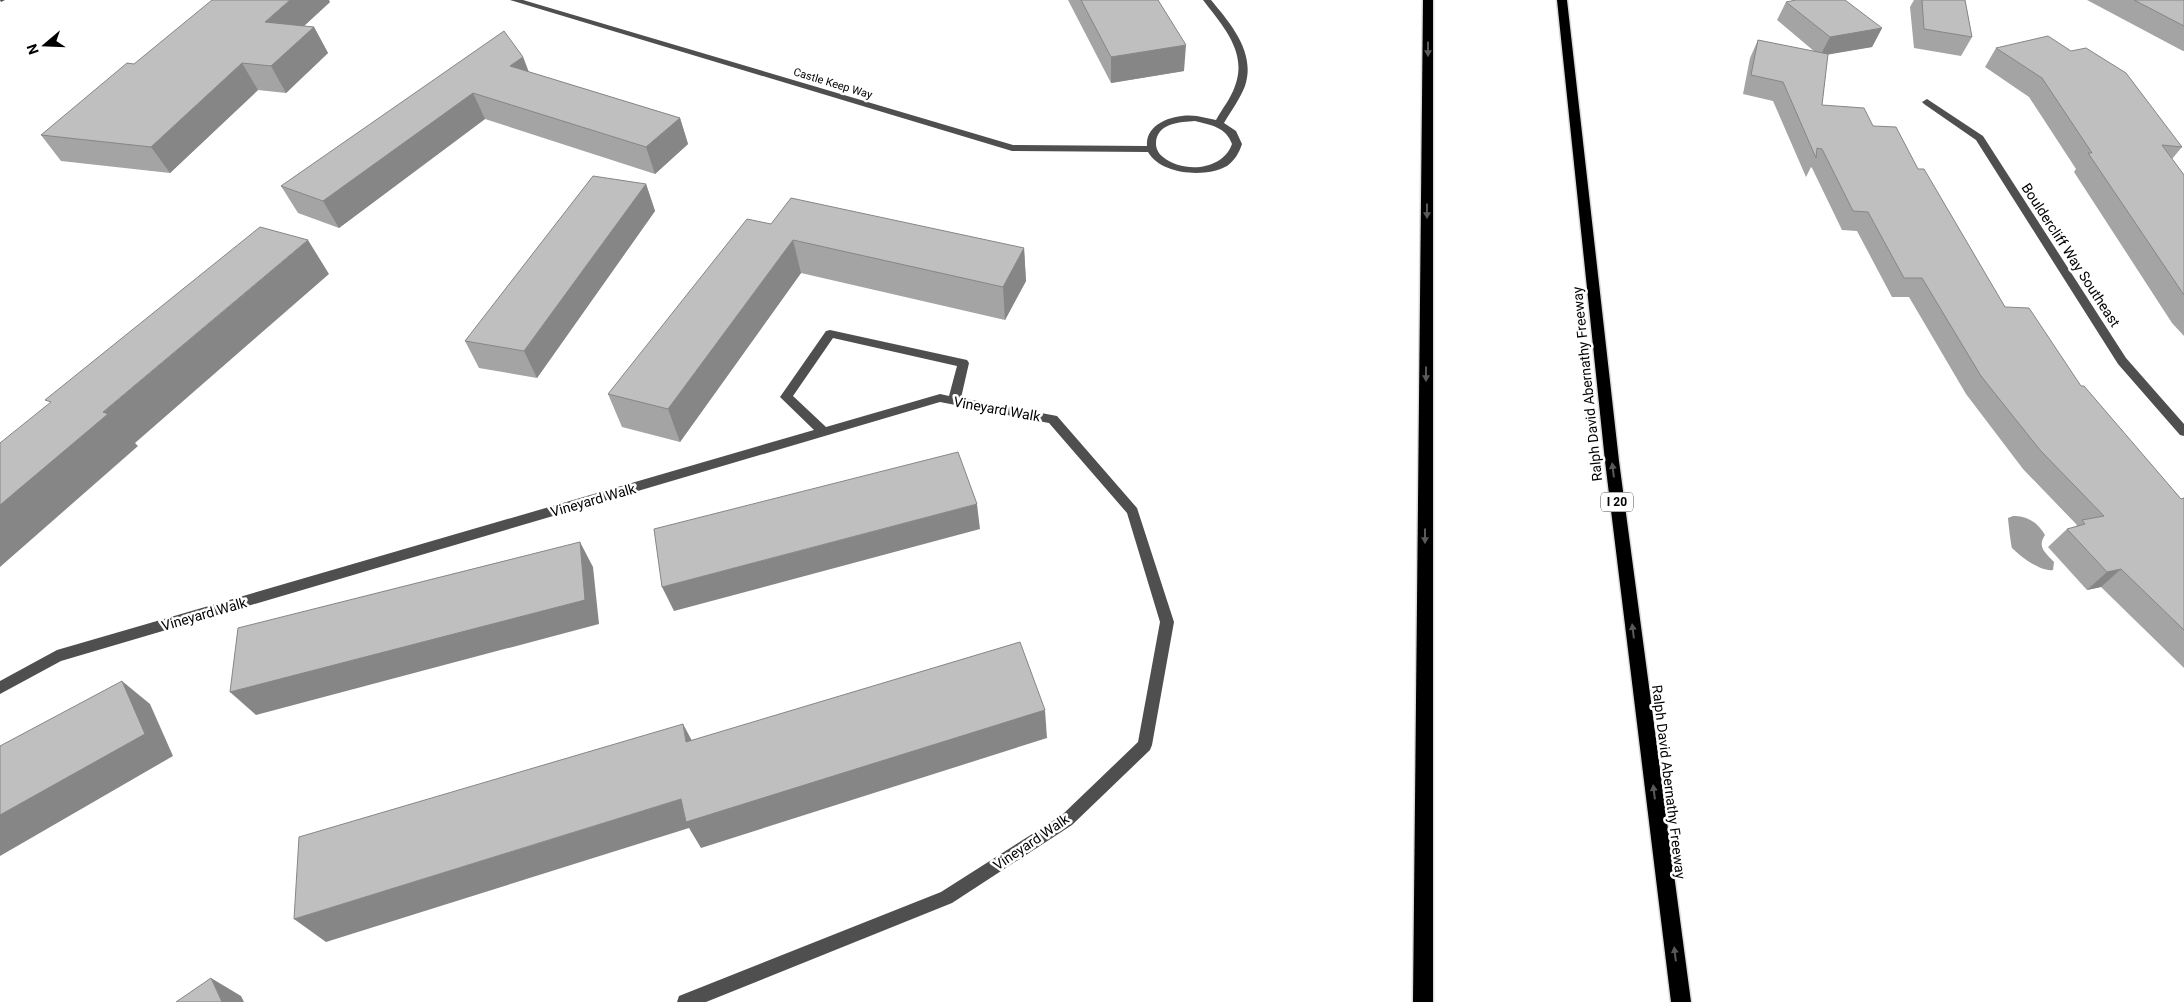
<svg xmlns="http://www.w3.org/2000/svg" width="2184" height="1002" font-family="Roboto,sans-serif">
  <rect width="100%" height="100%" fill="#fff"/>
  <!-- water -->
  <path fill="#9d9d9d" d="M2013,516C2027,515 2038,523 2045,535C2037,547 2045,552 2054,562L2053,570C2040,572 2020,556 2012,548C2011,545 2008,520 2008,518Z"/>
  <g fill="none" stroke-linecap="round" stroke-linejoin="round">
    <defs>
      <g id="highway">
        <polygon points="1423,0 1433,0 1433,1002 1413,1002"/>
        <polygon points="1557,0 1567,0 1619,461 1691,1002 1671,1002 1605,461"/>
      </g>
    </defs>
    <!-- highway casing -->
    <use href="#highway" stroke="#dbdbdb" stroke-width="3"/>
    <!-- minor -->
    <g fill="#4f4f4f" fill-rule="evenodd">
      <polygon points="0,0 5,0 1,2"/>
      <path d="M510,0H523L1013,145L1147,146C1145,122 1177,113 1197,116C1203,117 1210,119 1216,120C1222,109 1231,98 1235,86C1248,52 1222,25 1203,0H1211C1231,24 1256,53 1245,86C1240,99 1231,111 1224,123L1236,131L1242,144C1239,153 1235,160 1227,166C1206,178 1161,175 1148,152L1012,151ZM1195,121C1211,125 1226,127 1232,144C1223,170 1184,174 1163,157C1159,154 1156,149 1156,144C1156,123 1180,122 1195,121Z"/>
      <polygon points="1927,99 1983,136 2126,358 2184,424 2184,436 2180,435 2118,364 1976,140 1924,104 1922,102"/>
      <path d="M830,330L967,360L969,363L961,398L1057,416L1137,508L1174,622L1152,745L1150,750L1072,825L952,903L706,1002H677L679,996L941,892L1062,815L1138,742L1160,622L1127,513L1049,423L940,402L61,661L0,694V681L57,650L814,430L780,397L826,331ZM833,338L957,366L949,396L940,394L826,427L793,396Z"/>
    </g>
    <!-- highway -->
    <use href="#highway" fill="#000" fill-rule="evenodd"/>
  </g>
  <!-- wall -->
  <g fill="#a4a4a4">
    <polygon points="1068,0 1158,0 1184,71 1111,83"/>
    <polygon points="1914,0 1965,0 1972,37 1961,56 1914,48 1910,7"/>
    <polygon points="2087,0 2184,0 2184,51 2183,51"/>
    <polygon points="330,2 304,26 314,27 328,53 286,93 258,90 170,173 61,161 41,135 134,64"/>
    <polygon points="1786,2 1882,28 1872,47 1828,54 1822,105 1873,126 1918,169 2005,307 2081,386 2181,499 2184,498 2184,668 2101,587 2087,590 2048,547 2067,529 2075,527 2077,525 2023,469 1966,394 1909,297 1892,297 1857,231 1842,230 1812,168 1811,167 1806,177 1773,101 1743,94 1750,58 1758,40 1815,52 1777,20"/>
    <polygon points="1996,48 2182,147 2172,159 2184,175 2184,336 2172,323 2074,172 2076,169 2029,97 1985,67"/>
    <polygon points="523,57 529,72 680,118 688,144 655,174 485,119 339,228 298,213 281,186"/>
    <polygon points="646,184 655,211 537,378 479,368 465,341"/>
    <polygon points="771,224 1024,248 1026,281 1005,320 801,273 680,442 622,427 608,394"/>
  </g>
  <!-- shaded-wall -->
  <g fill="#868686">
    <polygon points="290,0 329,0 330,2 280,48 265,22"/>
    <polygon points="314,27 328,53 286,93 271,66"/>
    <polygon points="1882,28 1872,47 1820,56 1830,37"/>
    <polygon points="1186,45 1184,71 1111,83 1111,57"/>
    <polygon points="523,57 533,84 510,66"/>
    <polygon points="242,63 258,90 170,173 151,147"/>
    <polygon points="473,93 485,119 339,228 323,201"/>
    <polygon points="680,118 688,144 655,174 646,147"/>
    <polygon points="646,184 655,211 537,378 524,351"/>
    <polygon points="308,240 329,274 135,443 138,446 0,567 0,505 103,412"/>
    <polygon points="793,240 801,273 680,442 668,409"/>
    <polygon points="1024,248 1026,281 1005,320 1003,287"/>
    <polygon points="977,504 980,529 674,611 662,587"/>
    <polygon points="580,542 593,567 599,624 256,715 230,692"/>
    <polygon points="2121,569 2101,587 2087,590 2107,572"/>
    <polygon points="122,681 150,704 173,756 0,856 0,815"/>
    <polygon points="1045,710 1047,738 701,848 689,828 326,942 294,919 681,799"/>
    <polygon points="683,724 698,752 686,742"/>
    <polygon points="211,978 241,996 244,1002 222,1002"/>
  </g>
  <!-- building -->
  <g fill="#bfbfbf" stroke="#868686">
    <polygon points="212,0 290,0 265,22 314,27 271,66 242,63 151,147 41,135 127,63 134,64"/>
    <polygon points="1081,0 1158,0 1186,45 1111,57"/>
    <polygon points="1796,0 1845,0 1882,28 1830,37 1786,2"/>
    <polygon points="1922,0 1965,0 1972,37 1924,29"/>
    <polygon points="2134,0 2184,0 2184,26"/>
    <polygon points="504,31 523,57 510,66 680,118 646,147 473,93 323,201 281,186"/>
    <polygon points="2048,36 2071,51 2086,48 2126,73 2182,147 2162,145 2184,175 2184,295 2088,153 2092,153 2042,78 1996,48"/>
    <polygon points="1758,40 1828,54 1822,105 1864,108 1873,126 1896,127 1918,169 1924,169 2005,307 2029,308 2081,386 2084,386 2181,499 2184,498 2184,630 2121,569 2107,572 2067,529 2085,524 2082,520 2104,516 2040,450 1981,376 1922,278 1904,278 1868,212 1853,211 1822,149 1817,148 1816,158 1783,82 1751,75"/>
    <polygon points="593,176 646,184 524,351 465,341"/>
    <polygon points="791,198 1024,248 1003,287 793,240 668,409 608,394 747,219 771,224"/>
    <polygon points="260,227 308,240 103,412 108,414 0,505 0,443 51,402 45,400"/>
    <polygon points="958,452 977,504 662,587 654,529"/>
    <polygon points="580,542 585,600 230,692 238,628"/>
    <polygon points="1020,642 1045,710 686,822 681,799 294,919 299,837 683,724 686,742"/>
    <polygon points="122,681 145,734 0,815 0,746"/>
    <polygon points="211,978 222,1002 176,1002"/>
  </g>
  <!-- one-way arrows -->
  <defs><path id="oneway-solid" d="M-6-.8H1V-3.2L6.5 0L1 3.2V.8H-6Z" transform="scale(1.25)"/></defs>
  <g fill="#595959">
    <use href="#oneway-solid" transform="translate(1428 49) rotate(90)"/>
    <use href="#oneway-solid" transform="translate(1427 211) rotate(90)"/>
    <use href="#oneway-solid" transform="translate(1426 374) rotate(90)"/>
    <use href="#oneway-solid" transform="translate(1613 470) rotate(-97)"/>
    <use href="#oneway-solid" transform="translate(1425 536) rotate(90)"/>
    <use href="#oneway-solid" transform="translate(1633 631) rotate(-97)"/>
    <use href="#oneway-solid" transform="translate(1654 792) rotate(-97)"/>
    <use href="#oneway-solid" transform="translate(1675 954) rotate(-97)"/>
  </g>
  <g text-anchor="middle" stroke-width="5" stroke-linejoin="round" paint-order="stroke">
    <!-- far-street labels -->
    <g font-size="11" fill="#000" stroke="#fff">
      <text transform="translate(833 83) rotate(17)" y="4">Castle Keep Way</text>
    </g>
    <!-- shield labels -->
    <rect fill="#fff" stroke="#4c4c4c" stroke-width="1" x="1601" y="492.5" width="32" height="19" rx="4"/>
    <g font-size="12" font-weight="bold" fill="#000">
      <text x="1617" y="506">I 20</text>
    </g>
    <!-- street labels -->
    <g font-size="14" fill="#000" stroke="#fff">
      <text transform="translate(2071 255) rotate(57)" y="5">Bouldercliff Way Southeast</text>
      <text transform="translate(1587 384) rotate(-96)" y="5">Ralph David Abernathy Freeway</text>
      <text transform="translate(997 409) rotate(10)" y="5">Vineyard Walk</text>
      <text transform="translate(593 500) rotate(-16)" y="5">Vineyard Walk</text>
      <text transform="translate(204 614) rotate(-16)" y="5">Vineyard Walk</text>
      <text transform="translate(1669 782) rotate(83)" y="5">Ralph David Abernathy Freeway</text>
      <text transform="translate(1031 842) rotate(-34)" y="5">Vineyard Walk</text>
    </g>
  </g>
  <!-- north arrow -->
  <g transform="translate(45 45) rotate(251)" stroke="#ffffff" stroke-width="4" paint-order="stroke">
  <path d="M0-4L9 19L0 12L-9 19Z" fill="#000000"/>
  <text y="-8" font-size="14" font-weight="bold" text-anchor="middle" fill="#000000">N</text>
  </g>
</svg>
